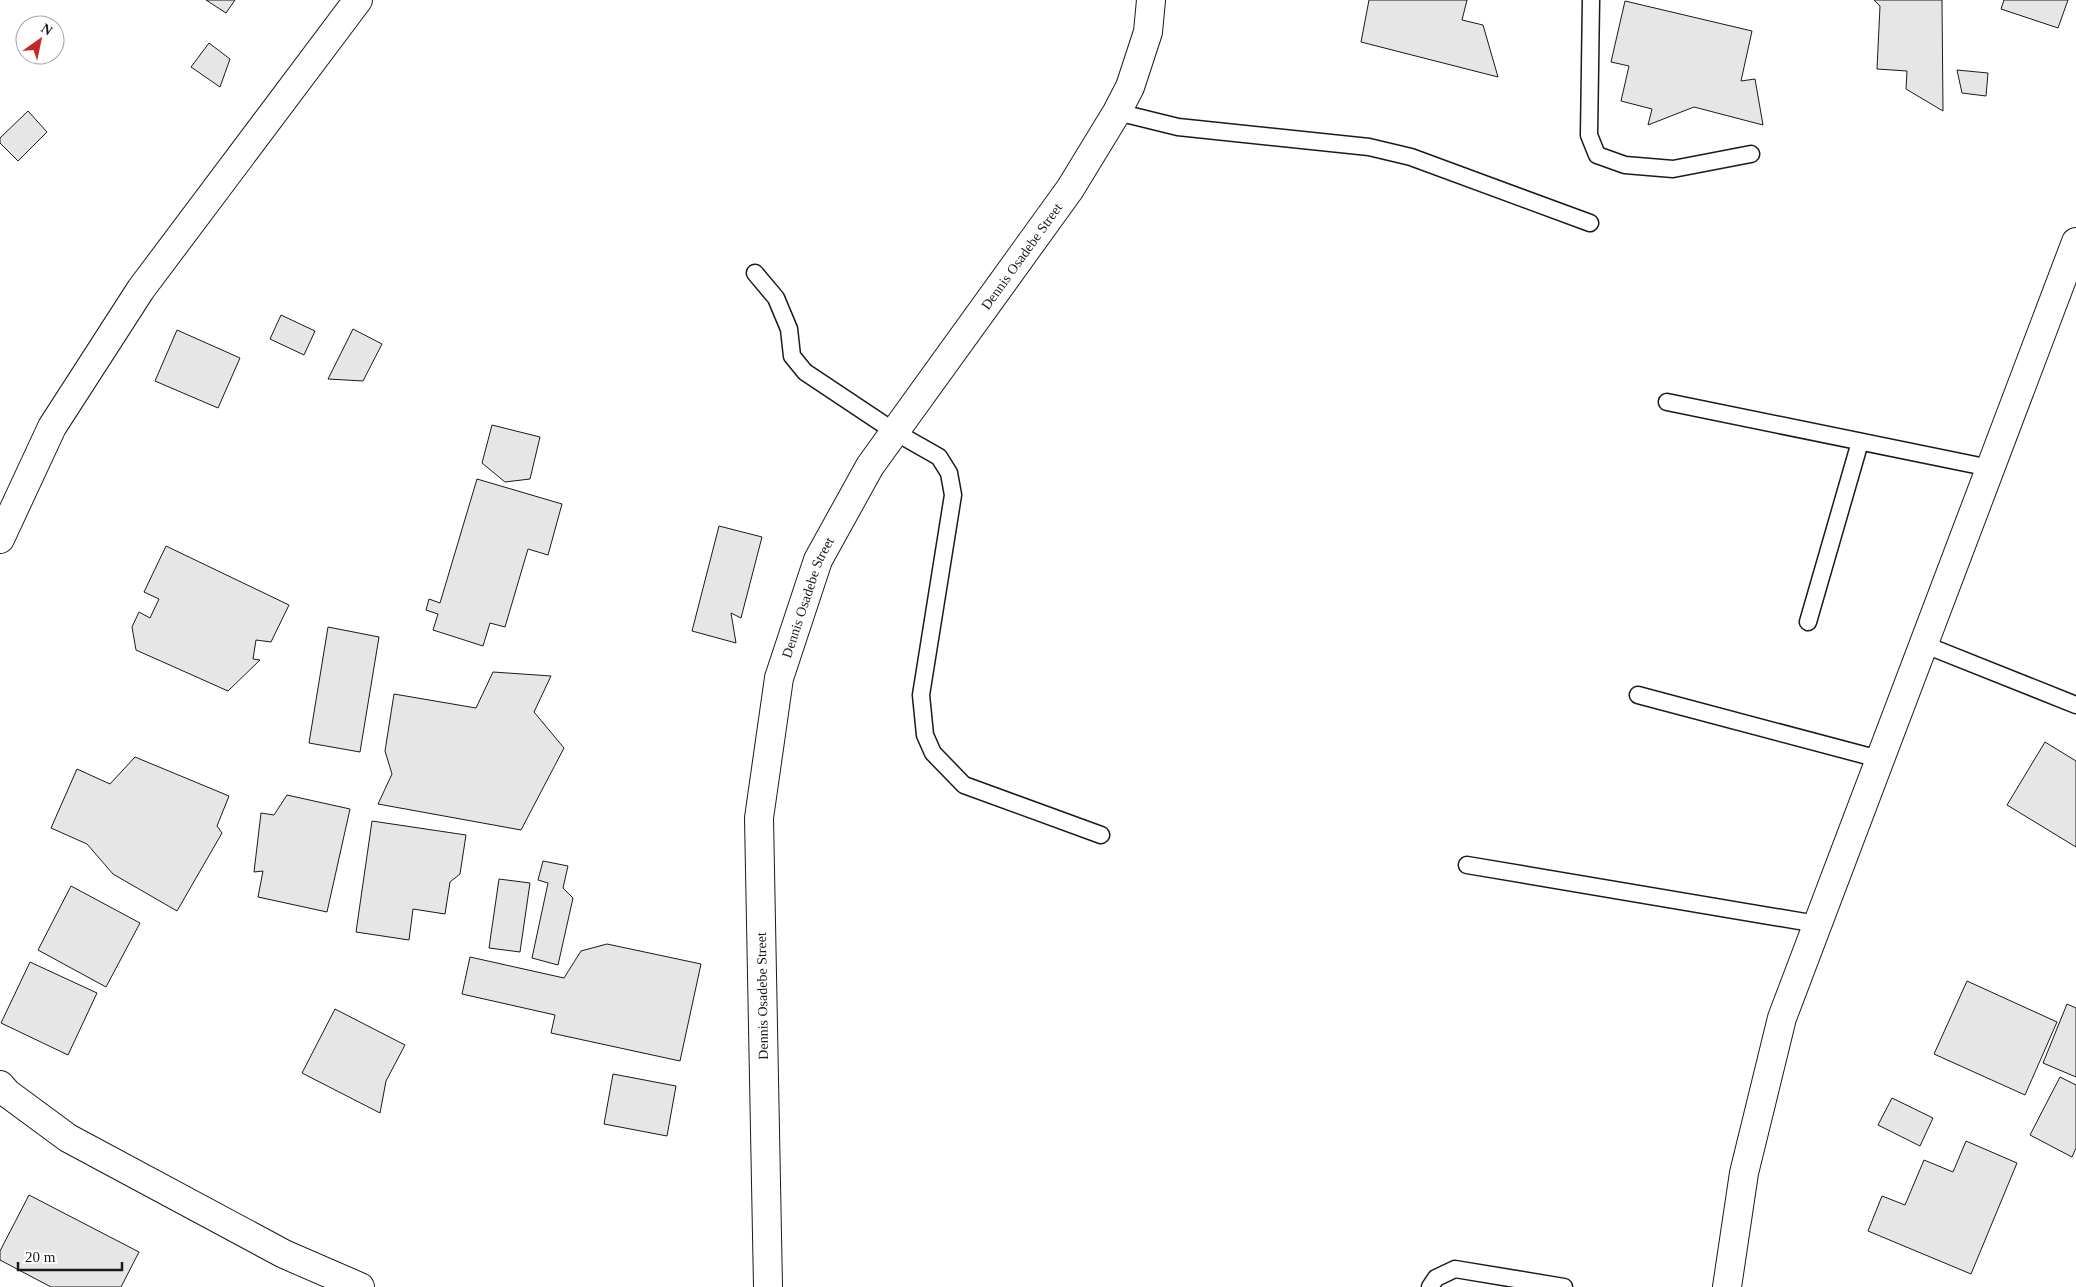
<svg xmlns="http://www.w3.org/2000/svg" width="2076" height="1287" font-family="Georgia,serif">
  <rect width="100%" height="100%" fill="#fff"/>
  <!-- building -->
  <g fill="#e6e6e6" stroke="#1a1a1a">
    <polygon points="206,0 235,0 226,13"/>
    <polygon points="1369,0 1467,0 1462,20 1483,25 1498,77 1361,42"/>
    <polygon points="1874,0 1942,0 1943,111 1906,89 1907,71 1877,69 1880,6"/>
    <polygon points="2004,0 2068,0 2058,28 2001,9"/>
    <polygon points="1625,1 1752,31 1741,81 1755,79 1763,125 1694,107 1648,125 1652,109 1621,101 1629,66 1611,62"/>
    <polygon points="209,43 230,59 220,87 191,67"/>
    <polygon points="1957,70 1988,73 1986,96 1962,93"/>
    <polygon points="28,111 47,132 18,161 0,143 0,138"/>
    <polygon points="281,315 315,331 304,355 270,339"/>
    <polygon points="353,329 382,344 363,381 328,379"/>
    <polygon points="177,330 240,358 218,408 155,381"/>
    <polygon points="492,425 540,437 530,479 505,482 482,463"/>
    <polygon points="477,479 562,504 548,555 528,549 505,627 490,623 483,646 433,630 438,614 426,610 429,599 440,603"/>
    <polygon points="719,526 762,537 741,618 731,613 736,643 692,631"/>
    <polygon points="166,546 289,605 271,642 256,640 253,659 260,660 228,691 136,650 132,627 139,612 150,618 159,599 144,592"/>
    <polygon points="328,627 379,637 360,752 309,743"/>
    <polygon points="493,672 551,676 534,712 564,748 521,830 378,804 392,774 385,751 394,694 476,708"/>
    <polygon points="2045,742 2076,761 2076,847 2007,805"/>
    <polygon points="135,757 229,796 217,826 222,833 177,911 113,874 87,844 51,828 77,769 110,784"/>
    <polygon points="287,795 350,809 327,912 258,897 263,871 254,872 261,813 274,815"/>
    <polygon points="372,821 466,835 460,874 450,882 445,914 413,909 409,940 356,932"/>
    <polygon points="543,861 568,866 563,888 573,898 558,965 532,958 548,883 538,880"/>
    <polygon points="499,879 530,883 520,952 489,948"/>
    <polygon points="71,886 140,923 106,987 38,950"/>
    <polygon points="607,944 701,964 680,1061 551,1033 555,1015 462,994 470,957 564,978 581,951"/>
    <polygon points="30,962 97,993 68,1055 1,1023"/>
    <polygon points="1967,981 2057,1022 2025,1095 1934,1054"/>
    <polygon points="2067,1004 2076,1008 2076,1077 2043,1063"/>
    <polygon points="335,1009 405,1045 386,1081 380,1113 302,1073"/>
    <polygon points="613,1074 676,1086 667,1136 604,1124"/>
    <polygon points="2060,1077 2076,1085 2076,1148 2072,1157 2030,1135"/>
    <polygon points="1892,1098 1933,1118 1920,1146 1878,1125"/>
    <polygon points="1966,1141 2017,1163 1971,1274 1868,1231 1882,1196 1905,1205 1924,1160 1953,1172"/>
    <polygon points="29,1195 139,1252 121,1287 51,1287 0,1260 0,1251"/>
  </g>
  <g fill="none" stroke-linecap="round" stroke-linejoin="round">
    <defs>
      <g id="lane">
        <polyline points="1591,0 1589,135 1597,155 1625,165 1673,169 1751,154"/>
        <polyline points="1117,112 1178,127 1369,147 1411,157 1590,223"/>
        <polyline points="755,273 776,298 789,329 792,356 805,372 895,432 939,457 949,473 953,495 921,695 925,735 933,753 964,785 1101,835"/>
        <polyline points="1667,402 1990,468"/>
        <polyline points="1808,622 1860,442"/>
        <polyline points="1923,644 2076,705"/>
        <polyline points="1638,695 1879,759"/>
        <polyline points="1467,865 1817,924"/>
        <polyline points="1430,1287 1436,1278 1455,1269 1564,1287"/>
      </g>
      <g id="street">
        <polyline points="0,539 52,427 141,289 358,0"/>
        <polyline points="0,1085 7,1093 68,1138 284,1254 360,1287"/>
        <path id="s1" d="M768,1287L759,818L779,678L818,560L870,466L1070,189L1117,112L1130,87L1148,32L1151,0"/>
        <polyline points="1727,1287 1744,1173 1782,1018 2076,242"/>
      </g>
    </defs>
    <!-- lane casing -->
    <use href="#lane" stroke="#1a1a1a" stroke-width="19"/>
    <!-- street casing -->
    <use href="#street" stroke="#1a1a1a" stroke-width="30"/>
    <!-- lane -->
    <use href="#lane" stroke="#fff" stroke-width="16"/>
    <!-- street -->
    <use href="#street" stroke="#fff" stroke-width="28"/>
  </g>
  <g text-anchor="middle" stroke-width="4" stroke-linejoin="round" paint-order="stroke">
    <!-- street labels -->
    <g font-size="14" fill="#1a1a1a" stroke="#fff">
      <text dy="5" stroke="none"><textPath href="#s1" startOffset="1101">Dennis Osadebe Street</textPath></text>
      <text dy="5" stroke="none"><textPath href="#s1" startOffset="696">Dennis Osadebe Street</textPath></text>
      <text transform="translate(762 996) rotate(-91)" y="5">Dennis Osadebe Street</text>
    </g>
  </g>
  <!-- north arrow -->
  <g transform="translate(40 40) rotate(33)"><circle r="24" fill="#ffffff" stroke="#a3a3a3"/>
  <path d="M0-4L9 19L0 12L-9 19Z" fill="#c62828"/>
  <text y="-8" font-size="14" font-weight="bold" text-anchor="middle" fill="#1a1a1a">N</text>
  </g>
  <!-- scale -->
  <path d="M18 1262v8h104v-8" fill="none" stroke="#1a1a1a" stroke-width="2.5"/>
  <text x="25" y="1262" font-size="15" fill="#1a1a1a" stroke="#ffffff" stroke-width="4" paint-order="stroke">20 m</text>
</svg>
